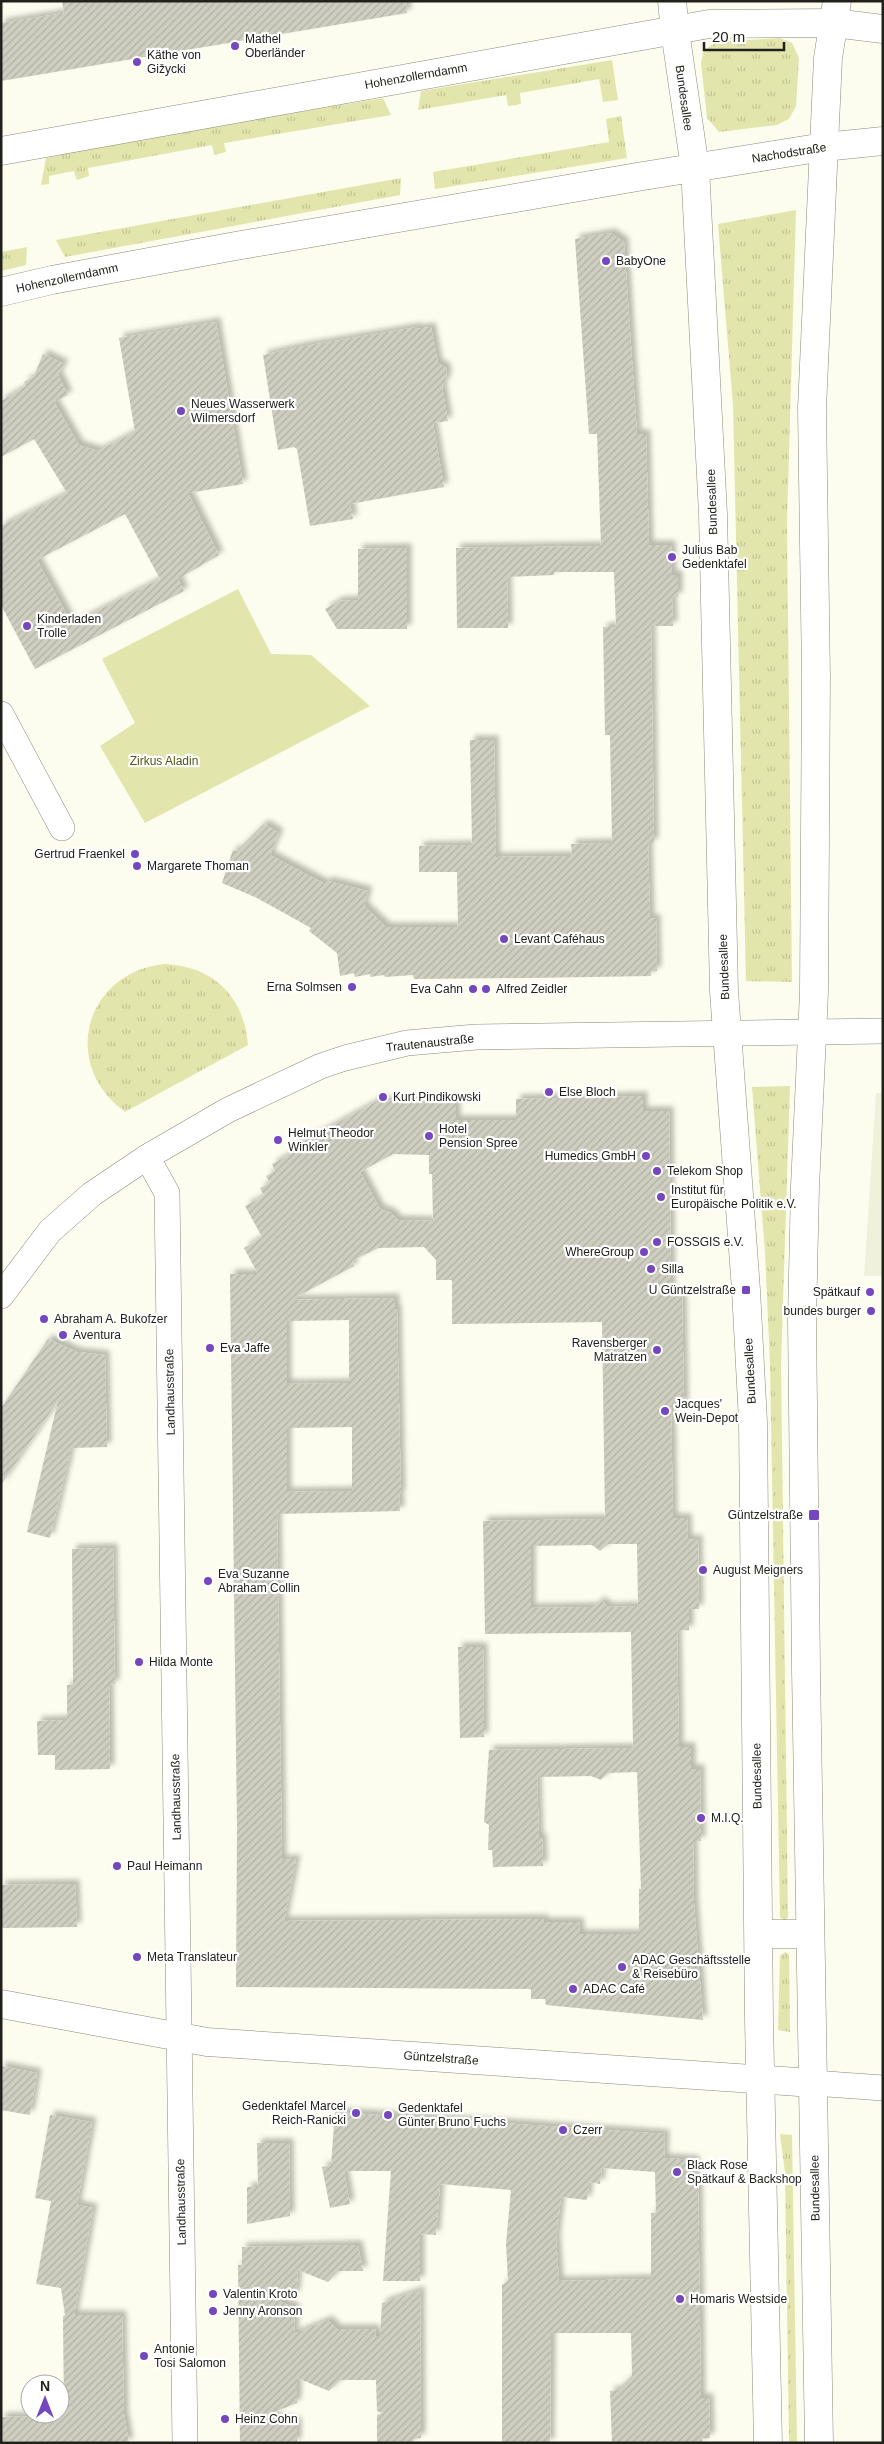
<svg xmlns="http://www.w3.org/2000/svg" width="884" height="2444" font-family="Arial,sans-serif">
  <defs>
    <pattern id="grass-tufts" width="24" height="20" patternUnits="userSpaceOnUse" patternTransform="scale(1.25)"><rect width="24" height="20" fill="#e2e6ac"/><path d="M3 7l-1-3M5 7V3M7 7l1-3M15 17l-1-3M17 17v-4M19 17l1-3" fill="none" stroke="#c2c593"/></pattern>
    <pattern id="building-hatch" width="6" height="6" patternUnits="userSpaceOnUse" patternTransform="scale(1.25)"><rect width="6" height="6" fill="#cecfc1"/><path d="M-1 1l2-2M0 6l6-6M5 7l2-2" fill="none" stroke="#b1b1a5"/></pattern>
    <filter id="shadow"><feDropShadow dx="4.5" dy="-4.5" stdDeviation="2.5" flood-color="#0004"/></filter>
  </defs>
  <rect width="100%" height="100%" fill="#fcfdee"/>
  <!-- built -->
  <polygon fill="#eff1db" points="876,1093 883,1093 883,1276 864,1276"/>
  <!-- grass -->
  <g fill="url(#grass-tufts)">
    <polygon points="780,38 792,43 799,58 796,106 789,119 777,125 719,132 707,118 701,63 704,50 717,42"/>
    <polygon points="612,60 618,100 603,102 599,79 520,93 521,104 508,106 506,95 418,110 421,91"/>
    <polygon points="383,98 391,115 224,143 226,152 214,155 212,145 88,168 89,176 77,180 74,171 49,176 49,184 41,185 46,158 125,141"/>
    <polygon points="621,116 627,158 435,189 433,172 609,142 606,119"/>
    <polygon points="401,178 400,195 65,257 56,240"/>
    <polygon points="796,210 787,524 792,982 746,981 733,405 718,224"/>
    <polygon points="27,247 26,265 1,271 1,252"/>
    <path d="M164,964C213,966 244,996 248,1045L125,1112C60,1065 84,973 164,964Z"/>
    <polygon points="790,1086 781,1364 788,1917 785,1921 780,1917 770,1364 765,1252 752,1087"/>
    <polygon points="785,1952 789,1955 790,2032 778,2030 780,1956"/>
    <polygon points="780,2134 792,2135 797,2443 789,2443 785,2172"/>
  </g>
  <!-- park -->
  <polygon fill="#e2e6ac" points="238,589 271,654 311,655 370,706 145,823 100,746 135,723 102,659"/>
  <!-- building -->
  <g fill="url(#building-hatch)" fill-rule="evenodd" filter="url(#shadow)">
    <polygon points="62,1 406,1 407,13 1,81 1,23 64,13"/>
    <polygon points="611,233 624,242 637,434 646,434 649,545 671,545 672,575 678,575 678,597 672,597 673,626 651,626 654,843 648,843 650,919 656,918 657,971 651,971 651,976 529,978 414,979 413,975 385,977 384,975 370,977 370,974 355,977 354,973 340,976 337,953 309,931 311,928 257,898 222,883 233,850 237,851 264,824 279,833 270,855 325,884 328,881 368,891 364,906 386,927 458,927 457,872 419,872 419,846 472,845 470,740 494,740 496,857 572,856 571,844 612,843 610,735 605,735 603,627 616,627 614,572 554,572 554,575 507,577 508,628 457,628 456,548 601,546 597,434 589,434 575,239"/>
    <path d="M216,322L243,484L188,493L219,555L178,579L184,591L35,669L1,605V526L67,493L34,439L1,457V401L26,386L24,382L34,376L43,354L64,364L58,375L68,395L54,402L79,445L98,451L135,432L119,338ZM125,514L160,579L72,624L37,560Z"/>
    <polygon points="417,327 417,329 431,327 438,363 446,368 447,377 442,387 448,421 433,423 444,487 350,504 353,519 310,526 297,449 294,447 278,450 263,355 299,347"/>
    <polygon points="407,548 407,629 337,629 325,609 339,601 358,600 358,549"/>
    <path d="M643,1096V1111H669L671,1293H682L684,1405H671L673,1518H687L688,1540L698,1539L699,1609H689V1630L677,1631L679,1747H691V1769H700L701,1841H693L694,1904L703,2020L546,2005L545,1999H531V1989L236,1987L237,1828L230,1274H258L244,1248L262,1237L245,1206L264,1196L260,1188L270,1183L266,1176L275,1171L272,1164L291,1154L288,1150L377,1101L456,1100V1120H516V1099ZM393,1154L429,1155V1174H432L433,1221L398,1220L391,1213L380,1209L360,1172ZM424,1247L436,1260V1280H452V1324L602,1322L605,1519L483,1521L485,1634L631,1632L633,1748L489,1750L484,1822L489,1825L488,1850H492L493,1867L543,1866L542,1838H539L537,1777L591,1776L601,1780L608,1773L637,1772L641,1889H639V1934H580L579,1922H544V1919L284,1921L296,1859L282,1860L277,1514L400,1511L399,1494H401L397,1309H395V1298L291,1300L354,1266L352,1261L378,1248ZM349,1320V1383L287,1384V1321ZM352,1427V1491L287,1492V1428ZM608,1544H637L638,1606L608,1607L601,1601L593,1607L531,1608V1546L592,1545L600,1551Z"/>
    <polygon points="48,1339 77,1352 105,1355 107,1447 71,1448 50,1538 27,1532 58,1401 1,1485 1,1408"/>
    <polygon points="113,1548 115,1684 109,1685 110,1769 55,1770 55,1755 38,1755 37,1721 67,1720 67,1685 73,1685 72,1549"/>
    <polygon points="458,1647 483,1647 484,1737 460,1738"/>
    <polygon points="75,1884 77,1927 1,1928 1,1885"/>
    <polygon points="1,2066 37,2073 30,2115 1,2110"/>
    <path d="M335,2112L665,2134L664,2158L695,2160V2181H698L701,2398H709L710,2438H702V2443H612L610,2391L618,2390L632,2376L631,2333H551L550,2443H502V2285L508,2281L506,2244L511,2190L440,2184L436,2235L420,2234V2281H383L391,2171H344L350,2204L330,2208L322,2167L331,2165ZM602,2168L655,2172L656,2213H651V2279L559,2281L556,2238L561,2197L587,2200L589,2182L600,2184Z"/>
    <polygon points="50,2115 92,2122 77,2205 93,2208 74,2315 122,2315 124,2415 129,2443 1,2441 1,2417 64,2416 63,2316 65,2315 61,2288 36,2284 51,2201 35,2198"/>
    <polygon points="257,2143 289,2143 290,2216 247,2224 247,2187 258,2187"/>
    <polygon points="358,2245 363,2271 338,2271 328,2282 298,2270 296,2294 279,2301 295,2308 294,2334 328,2320 337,2329 375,2329 376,2336 380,2336 382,2303 420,2290 421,2438 413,2439 413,2443 377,2443 377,2415 383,2413 377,2411 376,2380 340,2380 329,2391 297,2378 297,2403 267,2415 297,2422 297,2443 240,2443 238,2265 242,2265 242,2247"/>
  </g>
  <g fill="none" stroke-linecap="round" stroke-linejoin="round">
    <defs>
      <g id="minor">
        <polyline points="1,714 62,828"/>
        <polyline points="147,1157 167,1193 185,2443"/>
        <polyline points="1,1296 50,1231 92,1194 147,1157 228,1110 321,1066 345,1058 407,1043 476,1037 883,1031"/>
        <polyline points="813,2083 883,2088"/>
      </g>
      <polyline id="tertiary" points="1,2004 207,2042 813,2083"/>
      <g id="secondary">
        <polyline points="672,1 675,31 695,168 713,514 724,991 746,1290 753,1422 759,2020 768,2443"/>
        <polyline points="1,151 709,24 834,23 883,29"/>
        <polyline points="1,292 52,280 230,247 643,176 824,147 883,141"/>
        <polyline points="759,1934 810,1934"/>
        <polyline points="819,2443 806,1669 802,1319 805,1187 814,992 816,677 812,408 828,58 837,1"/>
      </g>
    </defs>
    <!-- minor casing -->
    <use href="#minor" stroke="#898a7d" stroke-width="26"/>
    <!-- tertiary casing -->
    <use href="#tertiary" stroke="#898a7d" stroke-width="29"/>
    <!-- secondary casing -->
    <use href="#secondary" stroke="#898a7d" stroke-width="29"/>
    <!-- minor -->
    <use href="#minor" stroke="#fff" stroke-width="25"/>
    <!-- tertiary -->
    <use href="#tertiary" stroke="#fff" stroke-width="28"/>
    <!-- secondary -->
    <use href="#secondary" stroke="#fff" stroke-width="28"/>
  </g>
  <!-- markers -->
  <g fill="#7447bf" stroke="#fff" stroke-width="2">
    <circle cx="235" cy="46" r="5"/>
    <circle cx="137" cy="62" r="5"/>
    <circle cx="606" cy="261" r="5"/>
    <circle cx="181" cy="411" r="5"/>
    <circle cx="672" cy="557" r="5"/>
    <circle cx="27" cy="626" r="5"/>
    <circle cx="135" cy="854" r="5"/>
    <circle cx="137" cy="866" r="5"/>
    <circle cx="504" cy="939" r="5"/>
    <circle cx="352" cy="987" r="5"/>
    <circle cx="473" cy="989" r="5"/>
    <circle cx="486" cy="989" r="5"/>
    <circle cx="549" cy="1092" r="5"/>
    <circle cx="383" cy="1097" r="5"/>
    <circle cx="429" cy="1136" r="5"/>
    <circle cx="278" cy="1140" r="5"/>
    <circle cx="646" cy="1156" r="5"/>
    <circle cx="657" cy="1171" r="5"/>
    <circle cx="661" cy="1197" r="5"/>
    <circle cx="657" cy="1242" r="5"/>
    <circle cx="644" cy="1252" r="5"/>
    <circle cx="651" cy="1269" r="5"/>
    <rect x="741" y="1285" width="10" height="10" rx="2.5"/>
    <circle cx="870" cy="1292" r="5"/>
    <circle cx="871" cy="1311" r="5"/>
    <circle cx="44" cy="1319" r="5"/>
    <circle cx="63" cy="1335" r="5"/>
    <circle cx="210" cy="1348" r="5"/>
    <circle cx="657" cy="1350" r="5"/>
    <circle cx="665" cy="1411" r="5"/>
    <rect x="808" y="1509" width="12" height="12" rx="2.5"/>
    <circle cx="703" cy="1570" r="5"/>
    <circle cx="208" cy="1581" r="5"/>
    <circle cx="139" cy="1662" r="5"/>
    <circle cx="701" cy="1818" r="5"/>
    <circle cx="117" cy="1866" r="5"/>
    <circle cx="137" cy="1957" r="5"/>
    <circle cx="622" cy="1967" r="5"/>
    <circle cx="573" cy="1989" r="5"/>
    <circle cx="356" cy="2113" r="5"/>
    <circle cx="388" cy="2115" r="5"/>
    <circle cx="563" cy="2130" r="5"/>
    <circle cx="677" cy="2172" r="5"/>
    <circle cx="213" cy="2294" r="5"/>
    <circle cx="680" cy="2299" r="5"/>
    <circle cx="213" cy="2311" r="5"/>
    <circle cx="144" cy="2356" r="5"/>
    <circle cx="225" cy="2419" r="5"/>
  </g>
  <g text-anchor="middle" stroke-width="4.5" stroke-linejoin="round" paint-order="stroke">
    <!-- poi labels -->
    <g font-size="12" fill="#21211c" stroke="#fff" text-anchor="start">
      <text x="245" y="43">Mathel<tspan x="245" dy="14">Oberländer</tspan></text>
      <text x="147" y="59">Käthe von<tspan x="147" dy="14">Gižycki</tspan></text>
      <text x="616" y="265">BabyOne</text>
      <text x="191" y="408">Neues Wasserwerk<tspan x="191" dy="14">Wilmersdorf</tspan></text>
      <text x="682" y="554">Julius Bab<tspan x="682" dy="14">Gedenktafel</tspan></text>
      <text x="37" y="623">Kinderladen<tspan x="37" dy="14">Trolle</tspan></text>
      <text x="125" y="858" text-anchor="end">Gertrud Fraenkel</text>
      <text x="147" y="870">Margarete Thoman</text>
      <text x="514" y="943">Levant Caféhaus</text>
      <text x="342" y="991" text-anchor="end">Erna Solmsen</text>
      <text x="463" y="993" text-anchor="end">Eva Cahn</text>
      <text x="496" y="993">Alfred Zeidler</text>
      <text x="559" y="1096">Else Bloch</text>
      <text x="393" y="1101">Kurt Pindikowski</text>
      <text x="439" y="1133">Hotel<tspan x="439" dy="14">Pension Spree</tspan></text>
      <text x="288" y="1137">Helmut Theodor<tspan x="288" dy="14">Winkler</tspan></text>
      <text x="636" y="1160" text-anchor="end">Humedics GmbH</text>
      <text x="667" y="1175">Telekom Shop</text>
      <text x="671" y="1194">Institut für<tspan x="671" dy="14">Europäische Politik e.V.</tspan></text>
      <text x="667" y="1246">FOSSGIS e.V.</text>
      <text x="634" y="1256" text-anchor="end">WhereGroup</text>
      <text x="661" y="1273">Silla</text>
      <text x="736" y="1294" text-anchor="end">U Güntzelstraße</text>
      <text x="860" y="1296" text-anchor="end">Spätkauf</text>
      <text x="861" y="1315" text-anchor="end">bundes burger</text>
      <text x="54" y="1323">Abraham A. Bukofzer</text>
      <text x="73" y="1339">Aventura</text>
      <text x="647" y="1347" text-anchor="end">Ravensberger<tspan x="647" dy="14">Matratzen</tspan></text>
      <text x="220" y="1352">Eva Jaffe</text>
      <text x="675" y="1408">Jacques'<tspan x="675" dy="14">Wein-Depot</tspan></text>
      <text x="803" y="1519" text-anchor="end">Güntzelstraße</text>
      <text x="713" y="1574">August Meigners</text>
      <text x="218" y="1578">Eva Suzanne<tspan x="218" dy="14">Abraham Collin</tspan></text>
      <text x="149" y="1666">Hilda Monte</text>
      <text x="711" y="1822">M.I.Q.</text>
      <text x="127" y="1870">Paul Heimann</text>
      <text x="147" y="1961">Meta Translateur</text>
      <text x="632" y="1964">ADAC Geschäftsstelle<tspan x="632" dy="14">&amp; Reisebüro</tspan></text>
      <text x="583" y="1993">ADAC Café</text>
      <text x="346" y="2110" text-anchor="end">Gedenktafel Marcel<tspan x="346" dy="14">Reich-Ranicki</tspan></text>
      <text x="398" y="2112">Gedenktafel<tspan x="398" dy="14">Günter Bruno Fuchs</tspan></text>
      <text x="573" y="2134">Czerr</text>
      <text x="687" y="2169">Black Rose<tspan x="687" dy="14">Spätkauf &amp; Backshop</tspan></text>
      <text x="223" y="2298">Valentin Kroto</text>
      <text x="690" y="2303">Homaris Westside</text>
      <text x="223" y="2315">Jenny Aronson</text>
      <text x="154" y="2353">Antonie<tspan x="154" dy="14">Tosi Salomon</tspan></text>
      <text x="235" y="2423">Heinz Cohn</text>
    </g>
    <!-- street labels -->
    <g font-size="12" fill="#21211c" stroke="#fff">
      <text transform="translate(416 76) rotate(-10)" y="4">Hohenzollerndamm</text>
      <text transform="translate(684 98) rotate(82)" y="4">Bundesallee</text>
      <text transform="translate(789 153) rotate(-9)" y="4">Nachodstraße</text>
      <text transform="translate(67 278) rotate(-12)" y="4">Hohenzollerndamm</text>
      <text transform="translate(712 502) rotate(-92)" y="4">Bundesallee</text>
      <text transform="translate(724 967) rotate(-92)" y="4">Bundesallee</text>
      <text transform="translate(430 1043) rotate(-6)" y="4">Trautenaustraße</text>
      <text transform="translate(750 1371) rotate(-93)" y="4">Bundesallee</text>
      <text transform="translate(170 1392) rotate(-91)" y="4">Landhausstraße</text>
      <text transform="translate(757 1776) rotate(-91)" y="4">Bundesallee</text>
      <text transform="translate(176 1797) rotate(-91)" y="4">Landhausstraße</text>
      <text transform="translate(441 2058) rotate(4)" y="4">Güntzelstraße</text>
      <text transform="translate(815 2188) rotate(-91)" y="4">Bundesallee</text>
      <text transform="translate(181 2202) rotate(-91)" y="4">Landhausstraße</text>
    </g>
    <!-- park labels -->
    <g font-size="12" fill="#555613" stroke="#fff">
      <text x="164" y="765">Zirkus Aladin</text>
    </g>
  </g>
  <!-- border -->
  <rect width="884" height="2444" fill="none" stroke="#21211c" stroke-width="5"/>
  <!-- north arrow -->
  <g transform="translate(45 2399)"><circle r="24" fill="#ffffff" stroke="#a6a6a4"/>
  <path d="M0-4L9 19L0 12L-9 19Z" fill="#7447bf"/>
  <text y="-8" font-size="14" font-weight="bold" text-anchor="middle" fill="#21211c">N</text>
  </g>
  <!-- scale -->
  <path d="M704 42v8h80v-8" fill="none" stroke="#21211c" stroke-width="2.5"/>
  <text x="712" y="42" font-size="15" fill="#21211c" stroke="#ffffff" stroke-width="4" paint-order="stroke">20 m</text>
</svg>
